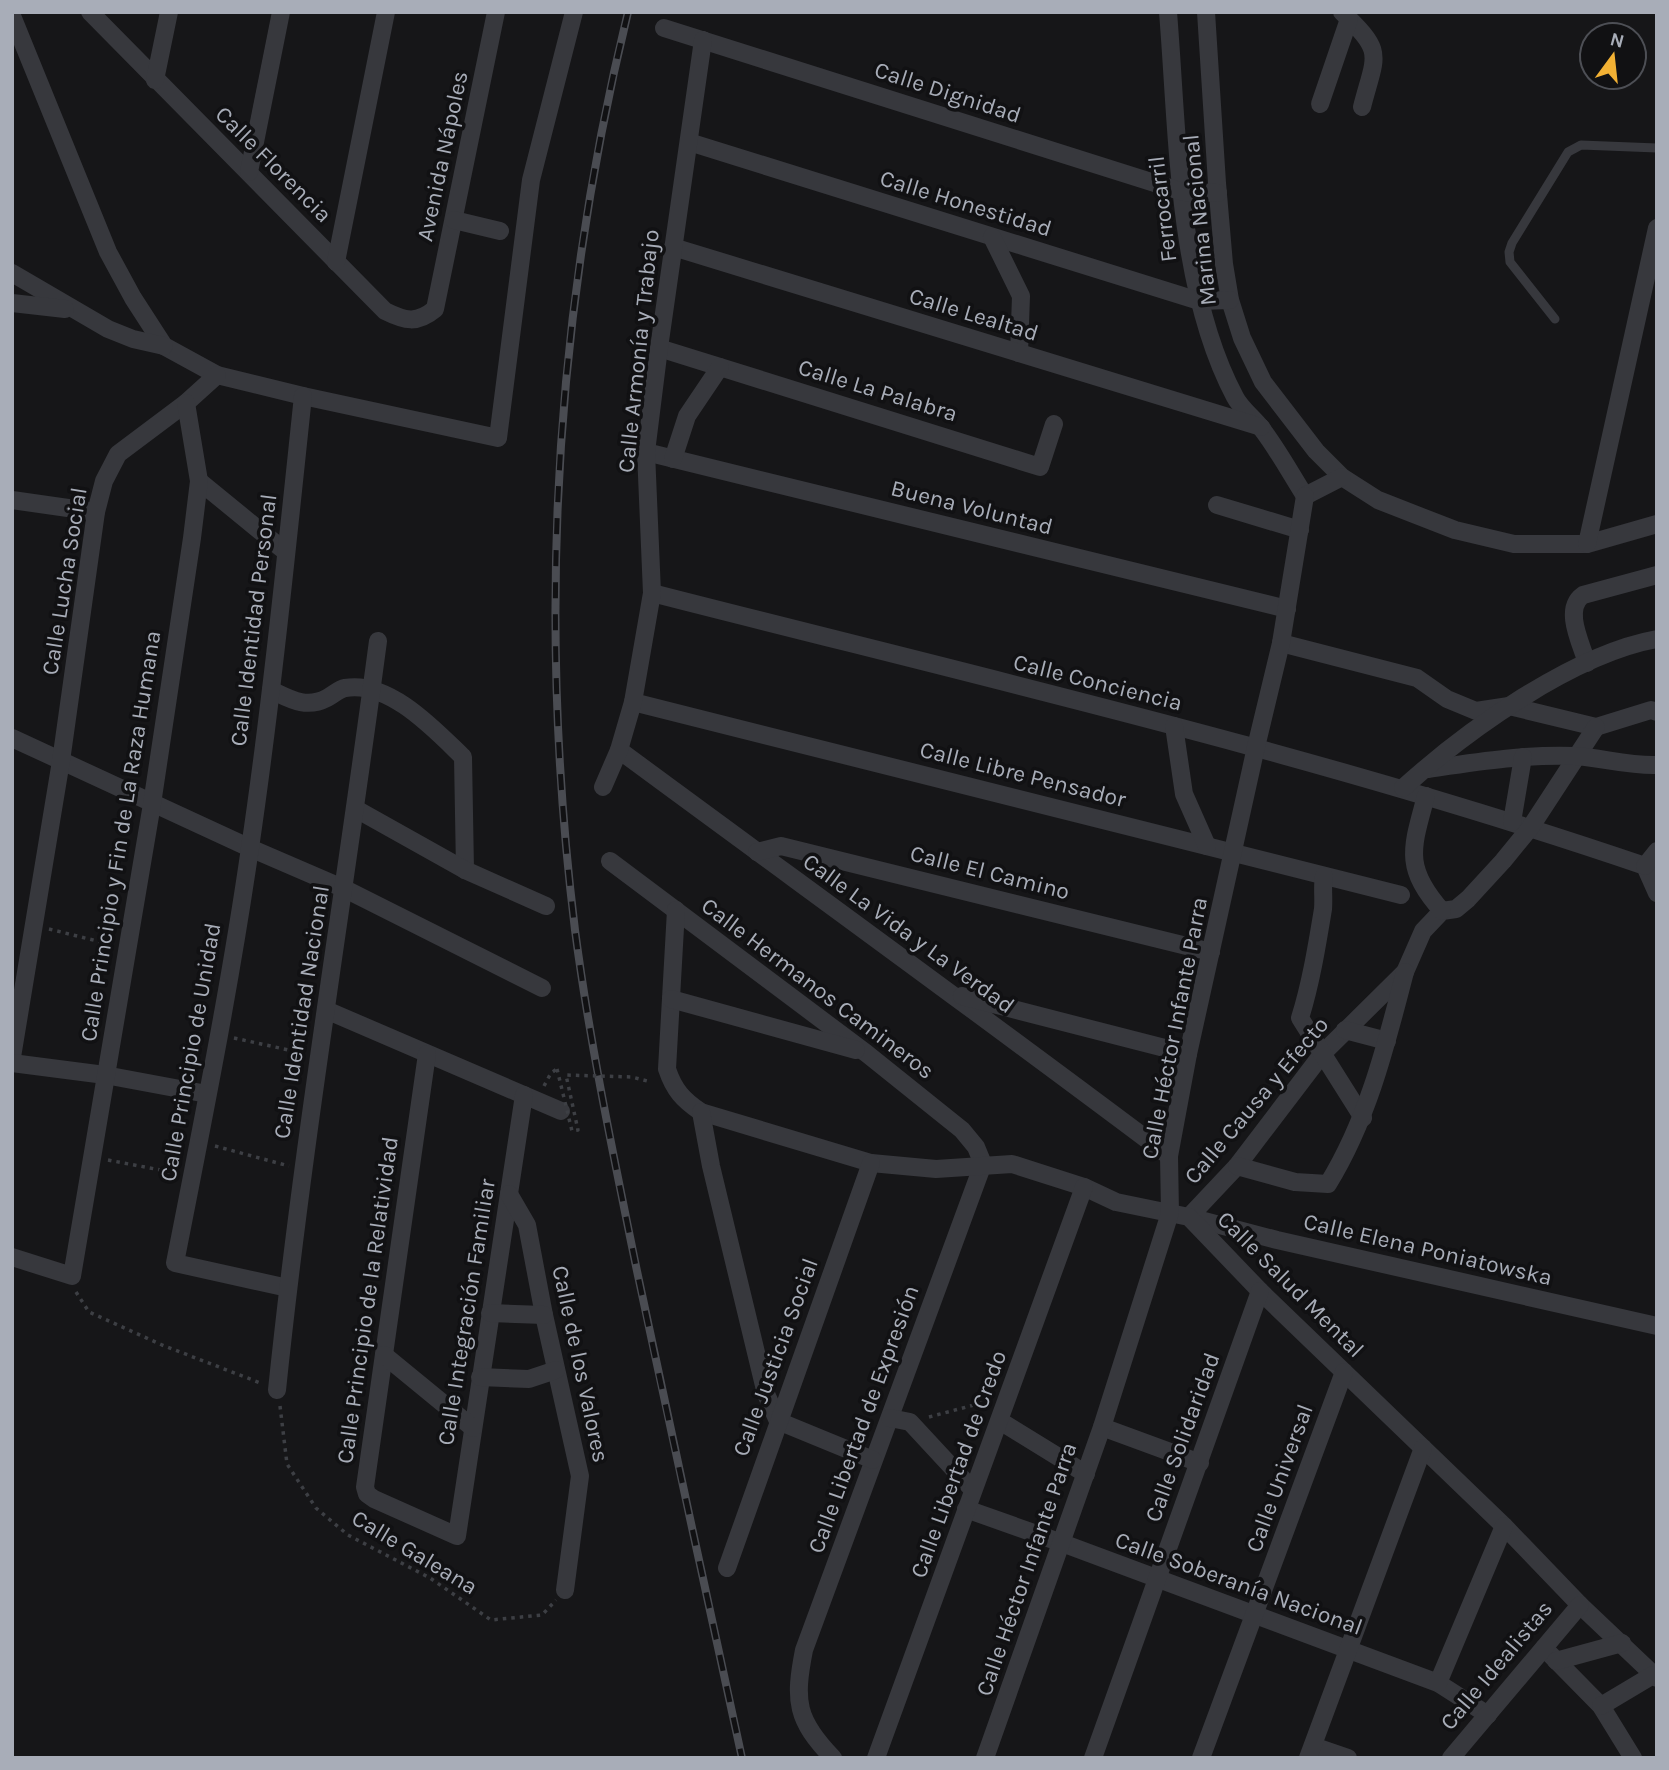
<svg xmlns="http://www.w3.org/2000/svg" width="1669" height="1770" font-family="Karla,sans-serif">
  <rect width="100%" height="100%" fill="#161618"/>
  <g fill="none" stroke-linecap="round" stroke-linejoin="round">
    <!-- path -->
    <g stroke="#3d3f44" stroke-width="3.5" stroke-dasharray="3.5 5" stroke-linecap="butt">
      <polyline points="49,929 113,945"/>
      <polyline points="234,1038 302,1053"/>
      <polyline points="544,1086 551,1073 557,1069"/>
      <polyline points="215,1146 289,1166"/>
      <polyline points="108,1160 176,1173"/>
      <polyline points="76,1292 89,1312 162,1345 263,1384"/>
      <polyline points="280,1406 287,1464 316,1508 348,1535 430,1578 491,1620 542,1615 556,1600"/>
      <polyline points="929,1417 989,1401"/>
    </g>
    <!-- service -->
    <polyline stroke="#37383d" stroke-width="9" points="1555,319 1510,262 1509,252 1512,243 1568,152 1581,145 1657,148"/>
    <!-- minor -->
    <g stroke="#37383d" stroke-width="18">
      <path d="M90,12L385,311C405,321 417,324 435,309L496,12"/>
      <path d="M1168,12C1178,133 1177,288 1235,397C1241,409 1254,418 1262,429C1278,450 1291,474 1305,496"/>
      <polyline points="1206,12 1217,183 1224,264 1230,300 1242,338 1263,382 1316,451 1342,477 1378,500 1455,530 1514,544 1587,544 1657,524"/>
      <path d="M1342,12C1385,53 1376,53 1362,107"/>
      <polyline points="12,16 108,252 133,298 164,346 217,375 303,396 498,438 531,180 574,12"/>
      <polyline points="664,28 1183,192 1218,193"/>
      <polyline points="155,80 169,12"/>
      <polyline points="1320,104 1349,19"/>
      <polyline points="689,142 1199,301 1230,300"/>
      <polyline points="249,172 281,12"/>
      <polyline points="454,220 500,231"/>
      <polyline points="992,237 1021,296 1019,353"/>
      <polyline points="673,247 1261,427"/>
      <polyline points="336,262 386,12"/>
      <polyline points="12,273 108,329 133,339 164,346"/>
      <polyline points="12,303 65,309"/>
      <polyline points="659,348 1040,467 1054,424"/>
      <polyline points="646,452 1287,609"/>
      <polyline points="673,459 687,416 720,367"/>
      <polyline points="199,481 286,552"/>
      <polyline points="1305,496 1342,477"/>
      <polyline points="12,500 96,512"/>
      <polyline points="1217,505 1300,530"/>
      <polyline points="1587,544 1657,228"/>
      <path d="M652,593C984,678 1320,755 1645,866L1657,893"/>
      <polyline points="1281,643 1417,678 1447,699 1476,711 1509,706 1596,727 1651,710 1657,712"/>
      <path d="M1587,663C1581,643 1563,609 1583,595L1657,575"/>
      <path d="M271,690C290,699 306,709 327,698C333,695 339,689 345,688C389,680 435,730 463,757L465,870"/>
      <polyline points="633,702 1401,895"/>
      <polyline points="1174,726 1184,794 1207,846"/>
      <polyline points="1596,727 1530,828 1503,861 1468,899 1456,909 1442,911 1423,931 1405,972 1323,1053 1237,1166 1189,1217 1277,1240 1657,1326"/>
      <polyline points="12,738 250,848 345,889 542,988"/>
      <path d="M619,750C802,885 987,1019 1169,1156"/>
      <path d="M1428,769C1476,762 1526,754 1575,756C1603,758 1629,766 1657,765"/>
      <polyline points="603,787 619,750 633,702 652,593 646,452 659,348 703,40"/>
      <path d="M1403,788C1466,731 1573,654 1657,639"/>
      <path d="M1426,796C1412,848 1403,867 1442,911"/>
      <polyline points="356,809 465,870 546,906"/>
      <polyline points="1512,822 1523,757"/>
      <polyline points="757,852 781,846 1211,952"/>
      <path d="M610,861L866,1053L962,1130L976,1147L983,1164L804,1650C794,1701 796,1720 833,1758"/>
      <polyline points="1645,866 1657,851"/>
      <path d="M1324,876C1322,887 1324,897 1323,909C1317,945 1311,983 1300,1018L1363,1118"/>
      <path d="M676,910L667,1069C674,1090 683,1100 701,1112L871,1163L936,1169L1012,1164L1084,1187L1116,1202L1189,1217L1260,1291L1504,1526L1580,1605L1657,1678"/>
      <polyline points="962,996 1188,1054"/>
      <polyline points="671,999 856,1050"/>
      <polyline points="326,1010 561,1111"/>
      <polyline points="1345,1030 1387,1041"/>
      <polyline points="427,1054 365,1487 367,1494 374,1499 457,1536 524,1095"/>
      <polyline points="12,1057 61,761 96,512 104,481 118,454 186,403 217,375"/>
      <polyline points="12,1063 105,1075 207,1094"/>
      <polyline points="701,1112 711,1166 766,1394 778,1421 873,1460"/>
      <path d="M1237,1166L1295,1182L1328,1184C1368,1119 1386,1045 1405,972"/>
      <polyline points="509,1194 527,1225 544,1315 580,1476 565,1590"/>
      <polyline points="12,1257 72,1276 152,804 192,538 199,481 186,403"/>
      <path d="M288,1288L175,1263C202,1125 230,987 250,848C272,698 287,547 303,396"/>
      <polyline points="490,1313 544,1315"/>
      <polyline points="384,1355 473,1428"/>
      <polyline points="480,1377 529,1379 556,1370"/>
      <path d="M277,1390C303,1139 345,891 378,641"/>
      <polyline points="890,1418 910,1422 973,1490"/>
      <polyline points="1000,1421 1086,1474"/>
      <polyline points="1102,1427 1200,1463"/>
      <polyline points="966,1509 1062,1543 1438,1683 1488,1715"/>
      <polyline points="727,1568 871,1163"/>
      <polyline points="1544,1648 1601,1706 1633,1758"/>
      <polyline points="1556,1661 1622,1643"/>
      <polyline points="1438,1683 1504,1526"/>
      <polyline points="1601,1706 1653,1675 1657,1675"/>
      <polyline points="1313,1746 1348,1758"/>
      <polyline points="876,1758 1084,1187"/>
      <polyline points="985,1758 1102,1427 1170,1213 1169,1156 1188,1054 1256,747 1281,643 1305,496"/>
      <polyline points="1093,1758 1260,1291"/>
      <polyline points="1201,1758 1344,1372"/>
      <polyline points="1308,1758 1423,1448"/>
      <polyline points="1451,1758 1580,1605"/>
    </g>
    <defs>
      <path id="rail" d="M628,12C554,315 537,620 575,930C590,1045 614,1158 637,1271C671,1433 707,1596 742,1758"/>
    </defs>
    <!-- rail casing -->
    <use href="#rail" stroke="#4a4c52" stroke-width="8"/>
    <!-- rail -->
    <use href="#rail" stroke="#111113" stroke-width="5" stroke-dasharray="16" stroke-linecap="butt"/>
    <!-- path-bridge -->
    <polyline stroke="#3d3f44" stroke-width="3.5" stroke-dasharray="3.5 5" stroke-linecap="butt" points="557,1069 572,1131 578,1130 566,1075 632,1077 651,1082"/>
  </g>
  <g text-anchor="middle" stroke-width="7" stroke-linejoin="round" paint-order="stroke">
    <!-- street labels -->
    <g font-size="23" fill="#a8adb8" stroke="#111113">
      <text transform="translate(948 92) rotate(18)" y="8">Calle Dignidad</text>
      <text transform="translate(442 156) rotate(-78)" y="8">Avenida Nápoles</text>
      <text transform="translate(274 164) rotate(45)" y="8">Calle Florencia</text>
      <text transform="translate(966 203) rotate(17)" y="8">Calle Honestidad</text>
      <text transform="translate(1162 209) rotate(-97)" y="8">Ferrocarril</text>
      <text transform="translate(1199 220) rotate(-96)" y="8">Marina Nacional</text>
      <text transform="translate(974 314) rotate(17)" y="8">Calle Lealtad</text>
      <text transform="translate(638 351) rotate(-84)" y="8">Calle Armonía y Trabajo</text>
      <text transform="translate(878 390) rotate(17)" y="8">Calle La Palabra</text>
      <text transform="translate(972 507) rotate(14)" y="8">Buena Voluntad</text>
      <text transform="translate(64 581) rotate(-81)" y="8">Calle Lucha Social</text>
      <text transform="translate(253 620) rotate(-83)" y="8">Calle Identidad Personal</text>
      <text transform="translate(1098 682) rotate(14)" y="8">Calle Conciencia</text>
      <text transform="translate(1023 774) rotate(14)" y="8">Calle Libre Pensador</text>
      <text transform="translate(120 836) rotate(-81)" y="8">Calle Principio y Fin de La Raza Humana</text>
      <text transform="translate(990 872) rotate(14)" y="8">Calle El Camino</text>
      <text transform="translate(909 933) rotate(36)" y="8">Calle La Vida y La Verdad</text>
      <text transform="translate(818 988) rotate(37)" y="8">Calle Hermanos Camineros</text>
      <text transform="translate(301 1012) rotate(-81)" y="8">Calle Identidad Nacional</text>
      <text transform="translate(1174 1028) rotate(-79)" y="8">Calle Héctor Infante Parra</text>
      <text transform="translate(190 1052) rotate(-80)" y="8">Calle Principio de Unidad</text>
      <text transform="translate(1256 1100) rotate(-50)" y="8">Calle Causa y Efecto</text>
      <text transform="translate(1428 1249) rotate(13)" y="8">Calle Elena Poniatowska</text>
      <text transform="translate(1291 1284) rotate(45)" y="8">Calle Salud Mental</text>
      <text transform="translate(367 1300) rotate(-82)" y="8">Calle Principio de la Relatividad</text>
      <text transform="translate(466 1312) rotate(-81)" y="8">Calle Integración Familiar</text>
      <text transform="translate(775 1357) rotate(-70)" y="8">Calle Justicia Social</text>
      <text transform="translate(581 1364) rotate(78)" y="8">Calle de los Valores</text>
      <text transform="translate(863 1419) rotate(-70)" y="8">Calle Libertad de Expresión</text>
      <text transform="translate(1182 1437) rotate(-70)" y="8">Calle Solidaridad</text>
      <text transform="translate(958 1464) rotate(-70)" y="8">Calle Libertad de Credo</text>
      <text transform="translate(1279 1478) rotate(-70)" y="8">Calle Universal</text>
      <text transform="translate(415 1552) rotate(31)" y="8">Calle Galeana</text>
      <text transform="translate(1026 1569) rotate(-71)" y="8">Calle Héctor Infante Parra</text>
      <text transform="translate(1239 1583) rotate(20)" y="8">Calle Soberanía Nacional</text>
      <text transform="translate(1496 1665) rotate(-50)" y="8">Calle Idealistas</text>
    </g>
  </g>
  <!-- border -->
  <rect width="1669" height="1770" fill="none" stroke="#a8adb8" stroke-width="28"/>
  <!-- north arrow -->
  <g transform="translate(1613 56) rotate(15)"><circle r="33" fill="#111113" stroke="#4d4f55" stroke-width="2"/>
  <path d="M0-5L12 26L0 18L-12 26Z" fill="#f2b134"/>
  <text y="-10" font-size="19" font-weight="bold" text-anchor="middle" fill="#a8adb8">N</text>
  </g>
</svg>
